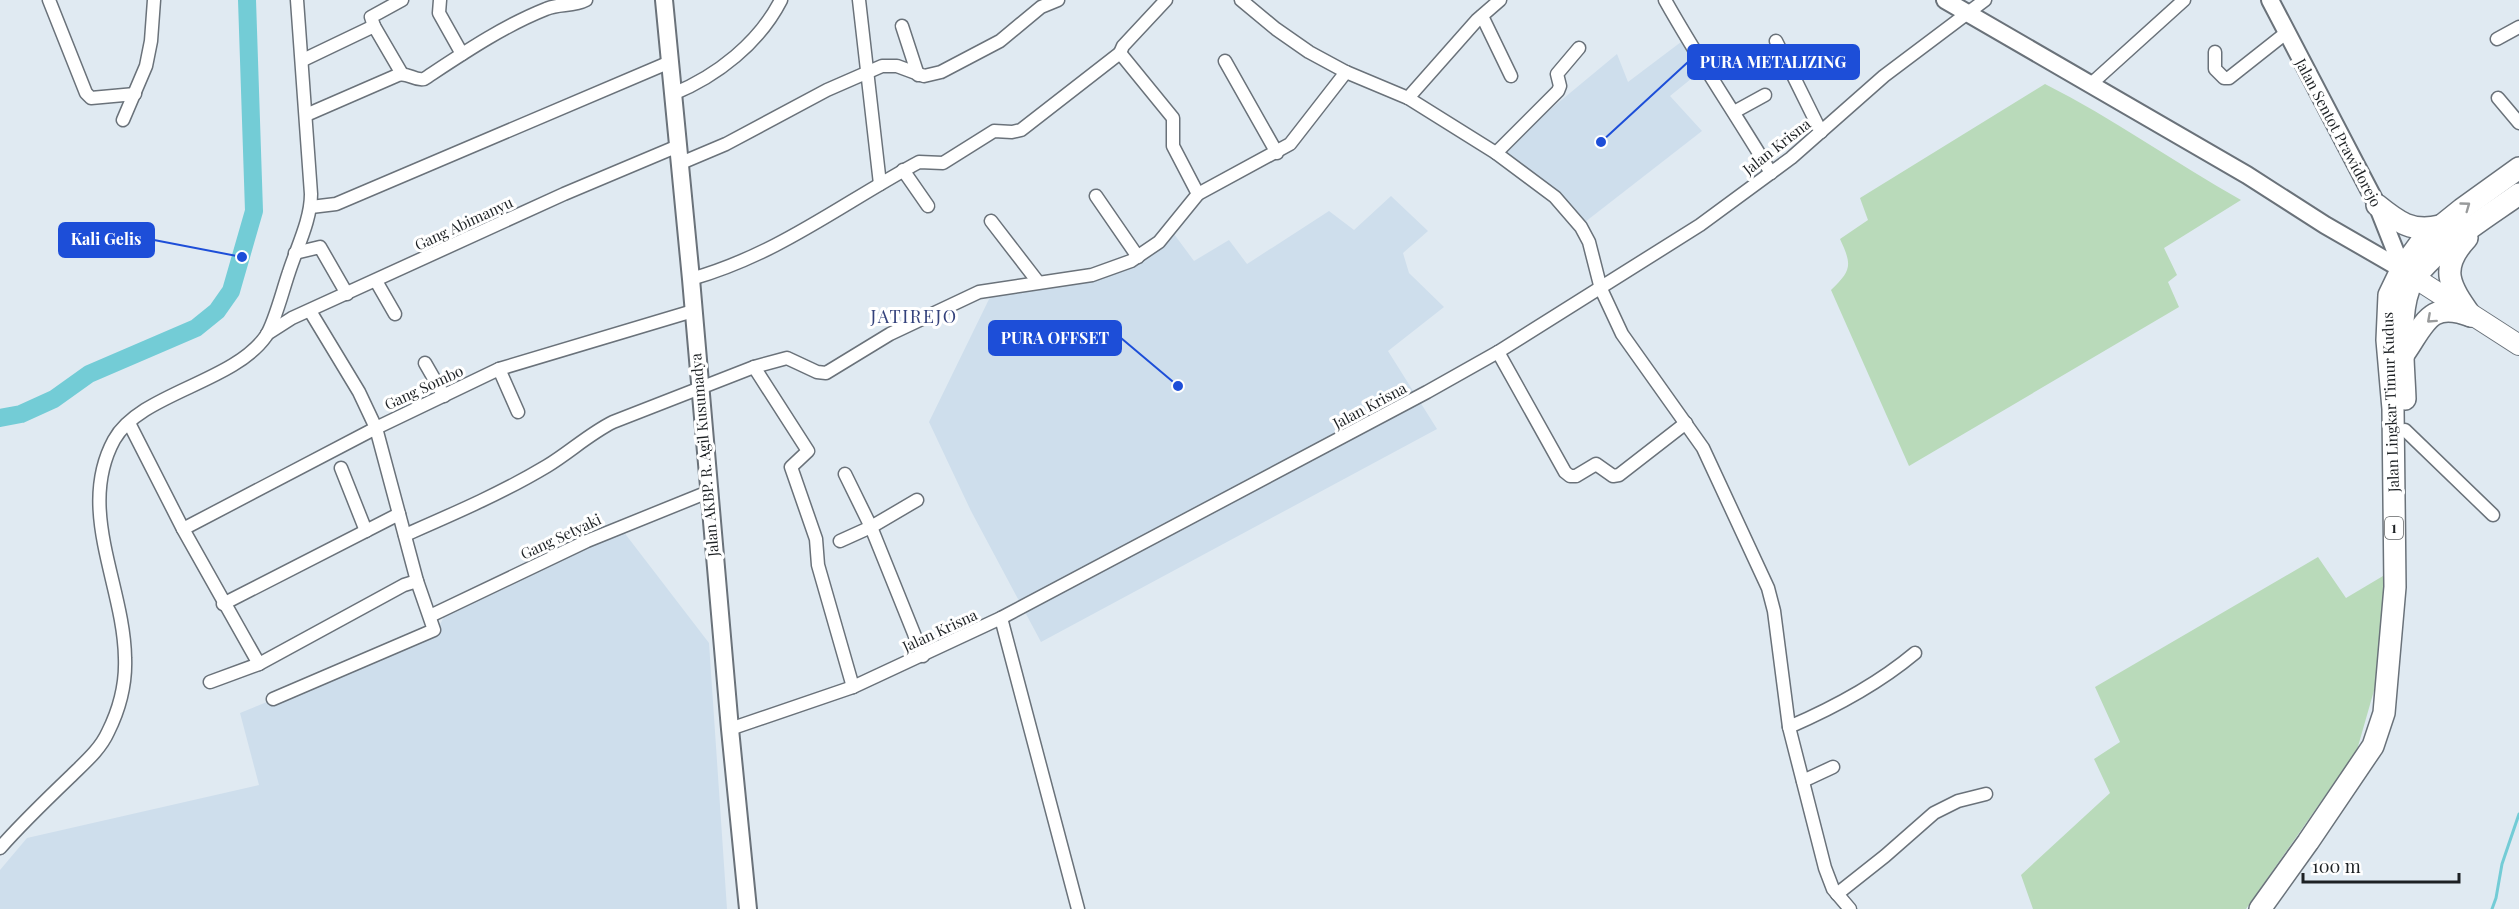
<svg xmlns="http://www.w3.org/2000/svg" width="2519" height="909" font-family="'Playfair Display',serif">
  <rect width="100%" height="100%" fill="#e0eaf2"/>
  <!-- built -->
  <g fill="#cedeec">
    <polygon points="1681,42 1702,70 1670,96 1702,131 1585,222 1570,204 1503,153 1535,122 1617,54 1628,82"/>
    <polygon points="1391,196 1428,231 1403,253 1409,273 1444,307 1388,351 1437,429 1041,642 971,511 929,422 993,291 1105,274 1171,230 1194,261 1229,240 1247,264 1329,211 1354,230"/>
    <polygon points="623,531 709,643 727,909 0,909 0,870 27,838 259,785 240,713 436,633 453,598"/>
  </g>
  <!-- green -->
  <g fill="#b9daba">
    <path d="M2045,84C2113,118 2175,163 2241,200L2164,248L2177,275L2168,282L2179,307L1909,466L1831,290C1852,270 1852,265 1840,239L1868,220L1860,198Z"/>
    <polygon points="2318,557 2346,598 2383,576 2385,631 2381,666 2357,750 2246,909 2033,909 2021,875 2110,793 2094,759 2120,742 2095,687"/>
  </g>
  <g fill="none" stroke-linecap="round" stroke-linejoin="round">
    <!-- stream -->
    <polyline stroke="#73ccd6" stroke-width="3" points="2492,909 2496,898 2502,864 2519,814"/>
    <!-- river -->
    <polyline stroke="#73ccd6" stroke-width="18" points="0,418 21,414 54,399 89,374 196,328 217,311 231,291 254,211 247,0"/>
    <defs>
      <g id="street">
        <polyline points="49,0 86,93 91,98 135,94"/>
        <polyline points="440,0 439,13 462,54"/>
        <polyline points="859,0 880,184"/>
        <polyline points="1241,0 1276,29 1309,52 1346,72 1408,98 1496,153 1555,197 1581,227 1589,242 1601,289 1622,334 1703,448 1768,588 1774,611 1789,727 1825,868 1833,889 1850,909"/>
        <path d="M1665,0C1698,59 1736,115 1771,173"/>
        <polyline points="1482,16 1511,76"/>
        <polyline points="374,26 371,17 402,0"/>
        <polyline points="902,26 918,75"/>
        <polyline points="2497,39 2519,27"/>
        <polyline points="1776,41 1821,132"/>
        <polyline points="2215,52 2215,69 2224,78 2229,78 2286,33"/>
        <polyline points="1120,53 1123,46 1166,0"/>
        <polyline points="303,60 374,26 402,74"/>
        <polyline points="1225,61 1277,153"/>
        <polyline points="2091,84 2184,0"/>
        <path d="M673,94C717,76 759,43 781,0"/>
        <polyline points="1408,98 1477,20 1500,0"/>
        <polyline points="2498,98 2519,123"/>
        <polyline points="1734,112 1765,95"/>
        <path d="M306,115L398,75C408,72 414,81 424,79C462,54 503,26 546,9C559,3 573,7 586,0"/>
        <polyline points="123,120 146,66 151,41 154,0"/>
        <polyline points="1496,153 1558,91 1560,86 1557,74 1579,48"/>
        <polyline points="681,163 726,144 827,90 882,66 897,66 924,76 941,72 1000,41 1041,7 1058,0"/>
        <polyline points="903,170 928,206"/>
        <polyline points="1096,196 1138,257"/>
        <polyline points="311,207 336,204 670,62"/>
        <polyline points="991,221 1038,282"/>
        <polyline points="295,253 320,247 347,294"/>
        <path d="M691,279C779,254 841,204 919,162L943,163L994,131L1012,132L1021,130L1120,53L1173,118V146L1198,194"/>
        <polyline points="376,281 395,314"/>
        <polyline points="310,311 359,392 376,428 417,581"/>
        <polyline points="267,334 292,318 564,194 678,146"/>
        <polyline points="1498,352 1565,472 1570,476 1576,476 1596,464 1613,476 1619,475 1686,423"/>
        <polyline points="425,363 444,396"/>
        <polyline points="754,367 808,451 791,467 816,539 818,565 853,687"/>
        <polyline points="499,369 518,412"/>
        <polyline points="129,423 183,529 259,664 404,585 417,581 434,630 273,699"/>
        <polyline points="2405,430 2493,515"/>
        <polyline points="341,468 366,531"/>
        <polyline points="845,474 871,527 923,656"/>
        <polyline points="183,529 376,428 499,369 693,311"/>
        <path d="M405,535C453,514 502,493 547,466C570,452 589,434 613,422L754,367L787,358L817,372L826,373L890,334L979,292L1092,275L1131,261L1159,242L1198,194L1290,144L1346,72"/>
        <polyline points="840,541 871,527 917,500"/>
        <polyline points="223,604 399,514"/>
        <polyline points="430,616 587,541 708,492"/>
        <polyline points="1001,618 1078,909"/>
        <polyline points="210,682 259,664"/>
        <path d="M1789,727C1833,708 1878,684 1915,653"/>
        <polyline points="730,729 853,687 1001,618 1427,392 1498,352 1700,225 1791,158 1884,76 1985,0"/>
        <polyline points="1803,781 1833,767"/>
        <path d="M0,848C22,823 46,800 70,777C83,764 100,750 108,732C119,710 126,683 125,658C124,585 76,510 114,440C140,393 233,383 266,336C275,322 283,289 289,272C297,247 311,220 311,194L297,0"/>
        <polyline points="1837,894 1885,856 1934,813 1958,801 1986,794"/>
      </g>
      <g id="secondary">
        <polyline points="664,0 691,279 730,729 748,909"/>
        <polyline points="1945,0 2247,175 2325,225 2410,274"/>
        <polyline points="2270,0 2377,205 2402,268"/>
      </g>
      <polyline id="primary" points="2415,278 2519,345"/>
      <g id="highway">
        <path d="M2377,205C2398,222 2412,233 2440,226"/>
        <path d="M2467,238C2438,269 2450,286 2471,316"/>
        <path d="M2404,354C2425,324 2429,300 2471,316"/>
        <path d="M2405,399C2404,367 2398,318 2409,289C2422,256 2490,215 2519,194"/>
        <polyline points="2260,909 2308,842 2373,746 2384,713 2395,587 2393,409 2387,340 2389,295 2402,268 2421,242 2462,209 2519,168"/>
      </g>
    </defs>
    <!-- street casing -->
    <use href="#street" stroke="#6a727a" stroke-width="15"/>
    <!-- secondary casing -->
    <use href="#secondary" stroke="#6a727a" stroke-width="20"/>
    <!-- primary casing -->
    <use href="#primary" stroke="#6a727a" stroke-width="22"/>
    <!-- highway casing -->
    <use href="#highway" stroke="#6a727a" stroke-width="24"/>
    <!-- street -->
    <use href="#street" stroke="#fff" stroke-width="12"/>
    <!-- secondary -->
    <use href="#secondary" stroke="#fff" stroke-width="16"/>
    <!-- primary -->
    <use href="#primary" stroke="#fff" stroke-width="20"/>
    <!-- highway -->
    <use href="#highway" stroke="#fff" stroke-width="21"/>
  </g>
  <!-- one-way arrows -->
  <defs><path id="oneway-chevron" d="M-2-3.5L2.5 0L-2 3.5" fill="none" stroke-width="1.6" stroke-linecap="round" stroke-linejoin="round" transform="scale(1.5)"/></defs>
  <g stroke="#999b9c">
    <use href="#oneway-chevron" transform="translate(2466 206) rotate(-36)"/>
    <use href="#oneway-chevron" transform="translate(2431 319) rotate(138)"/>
  </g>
  <g text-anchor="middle" stroke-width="6" stroke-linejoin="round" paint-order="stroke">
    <!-- shield labels -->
    <rect fill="#fff" stroke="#616466" stroke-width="1.5" x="2385" y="517" width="18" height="22" rx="4.5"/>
    <g font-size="14" font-weight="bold" fill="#1d2124">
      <text x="2394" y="533">1</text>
    </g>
    <!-- street labels -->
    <g font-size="15" fill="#1d2124" stroke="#fff">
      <text transform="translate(2338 133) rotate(62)" y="5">Jalan Sentot Prawidorejo</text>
      <text transform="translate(1777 147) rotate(-38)" y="5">Jalan Krisna</text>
      <text transform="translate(464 224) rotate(-25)" y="5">Gang Abimanyu</text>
      <text transform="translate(424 388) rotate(-25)" y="5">Gang Sombo</text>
      <text transform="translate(2391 402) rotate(-92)" y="5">Jalan Lingkar Timur Kudus</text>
      <text transform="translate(1370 406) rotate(-28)" y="5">Jalan Krisna</text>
      <text transform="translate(705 455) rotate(-95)" y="5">Jalan AKBP. R. Agil Kusumadya</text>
      <text transform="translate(561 537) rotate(-25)" y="5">Gang Setyaki</text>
      <text transform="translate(940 631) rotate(-25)" y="5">Jalan Krisna</text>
    </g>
    <!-- quarter labels -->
    <g font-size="18" letter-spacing="1.5" fill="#34427c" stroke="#fff">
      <text x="914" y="323">JATIREJO</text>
    </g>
  </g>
  <!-- callouts -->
  <path fill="none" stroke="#1d4ed8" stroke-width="2" d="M1601 142L1688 62M242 257L154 240M1178 386L1121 338"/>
  <g fill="#1d4ed8" stroke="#fff" stroke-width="2">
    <circle cx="1601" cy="142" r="6"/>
    <circle cx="242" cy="257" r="6"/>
    <circle cx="1178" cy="386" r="6"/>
  </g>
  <g fill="#1d4ed8" stroke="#1d4ed8" stroke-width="2">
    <rect x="1688" y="45" width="171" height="34" rx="6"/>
    <rect x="59" y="223" width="95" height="34" rx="6"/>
    <rect x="989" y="321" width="132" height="34" rx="6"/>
  </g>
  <g font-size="16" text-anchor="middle" font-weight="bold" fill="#fff">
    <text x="1773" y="68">PURA METALIZING</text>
    <text x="106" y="245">Kali Gelis</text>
    <text x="1055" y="344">PURA OFFSET</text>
  </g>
  <!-- scale -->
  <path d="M2303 873v9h156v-9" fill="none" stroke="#1d2124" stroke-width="3"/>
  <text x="2312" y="873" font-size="18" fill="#1d2124" stroke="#ffffff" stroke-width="4.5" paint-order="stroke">100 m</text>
</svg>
